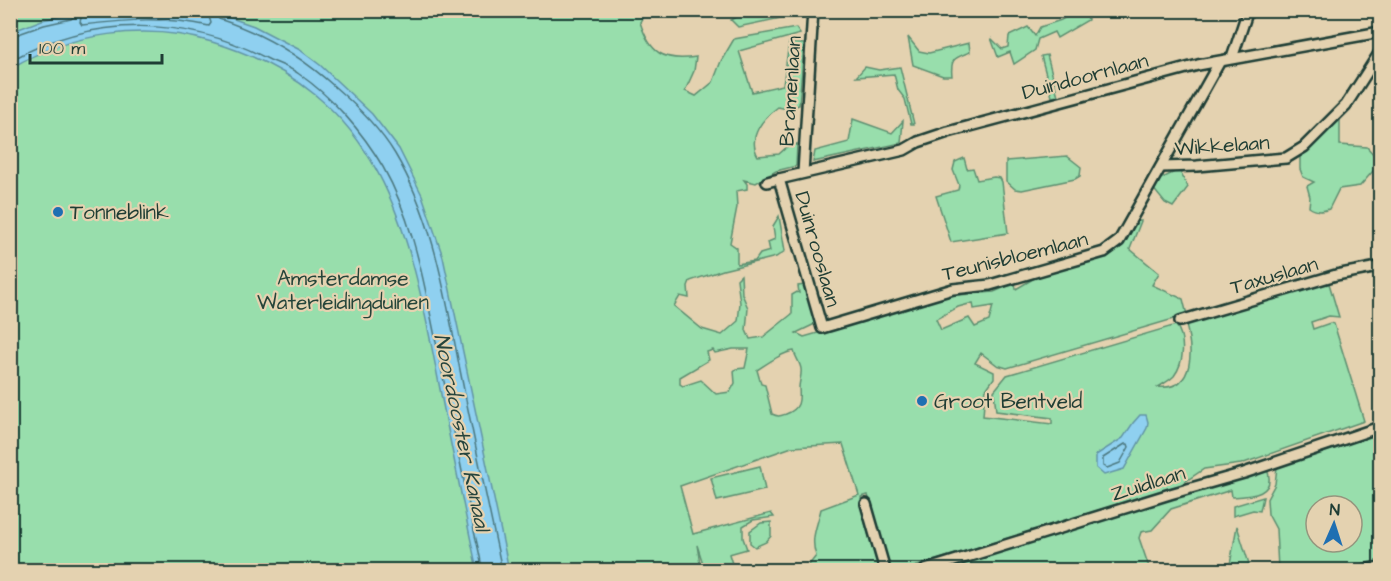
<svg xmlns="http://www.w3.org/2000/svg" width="1391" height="581" font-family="'Architects Daughter',sans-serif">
  <rect width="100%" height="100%" fill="#e4d2b0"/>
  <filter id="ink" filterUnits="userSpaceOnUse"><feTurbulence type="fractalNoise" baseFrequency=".0167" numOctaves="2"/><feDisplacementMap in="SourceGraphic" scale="12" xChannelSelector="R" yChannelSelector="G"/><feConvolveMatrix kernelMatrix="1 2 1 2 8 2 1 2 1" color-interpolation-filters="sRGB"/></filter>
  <g filter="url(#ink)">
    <!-- green -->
    <g fill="#98deac" stroke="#5c8e70" stroke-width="1.5" fill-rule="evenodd">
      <path d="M10,11H659L644,15L640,22C650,53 663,62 696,57L694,71L685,91L696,96L713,82L721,61L734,39L796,28L800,34L739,51L752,92L783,85L789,43L804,44L799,105L787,109L778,107C763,118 747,137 758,156L779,154L788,146L797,144L796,166L776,171L756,183L744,180L747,184V189L736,191L737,207L730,243L737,248V264L755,261L760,254L770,251L768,242L775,239L773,226L779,216L785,251L776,257L723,270L690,281L688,286L689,298L680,296L674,306L702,329L722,335L738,321L740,303L737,279L741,275L742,294L748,308L746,330L750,339L763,337L792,314V295L797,292L799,293L798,286L805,285L817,323L796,333L804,337L947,296L994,292L1015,283L1016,289L1038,276L1101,257L1135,221H1141L1130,249L1159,273L1152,285L1183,299L1187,315L1007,368L997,365L981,353L975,363L994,372V378L985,391L983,416L1052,424V418L996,411L994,391L1007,375L1176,325C1186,339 1184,363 1174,376C1169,381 1163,384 1158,387C1196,391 1193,348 1185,322L1328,280L1339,317L1329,316L1311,322L1313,329L1330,323L1334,324L1364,421L1241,464L1204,469L1180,485L904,570H890L886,566L868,495L861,497L864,519L879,570H805L816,556C810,538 817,527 821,509L859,495L843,444L792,447L680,486L693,534L771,513L774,517L753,520L743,526V538L747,549L729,554L734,570H705L697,545L701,570H11ZM973,303L974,309L993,306L989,321L975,327L969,318L941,330L936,319L958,307ZM733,349H749L745,368L736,369L734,371L735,383L730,392L716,394L701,380L683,386L680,384V377L709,360L707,352L713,350L715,353ZM794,351C795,357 800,362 801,369C802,375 799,382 799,388C800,401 800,409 786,414C780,416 778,417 772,414L765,385L761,384L757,370C768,363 781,353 794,351Z"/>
      <polygon points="735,11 804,11 804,13 738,27 731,20 737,17"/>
      <polygon points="1076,11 1086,11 1088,20 1057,38 1054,32 1038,39 1035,50 1014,64 1010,52 998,57 991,38 1002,49 1008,47 1009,36 1028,27 1035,36 1040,27 1061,20"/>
      <path d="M908,37L919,51L929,53L969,43L970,52C955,58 950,58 952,76H943L913,65Z"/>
      <polygon points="1047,55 1058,96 1052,97 1041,56"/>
      <polygon points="865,67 879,70 900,67 914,124 911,124 905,99 898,90 894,74 856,77"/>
      <path d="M1340,115V145L1367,147L1375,156L1374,170L1360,186L1339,189L1329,209C1322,212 1316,212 1309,207L1310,197L1307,186L1314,182L1303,177L1300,169V154Z"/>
      <polygon points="853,119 892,133 903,121 901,143 813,162 815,151 849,142"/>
      <polygon points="1067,156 1081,167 1080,176 1075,179 1022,190 1015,189 1006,181 1006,161"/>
      <polygon points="964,158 967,169 973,168 977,180 994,177 1000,178 1002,182 1008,233 951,242 936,196 958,190 959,185 953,170 955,162"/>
      <polygon points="1179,170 1188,187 1173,207 1165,203 1152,187 1156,181"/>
      <path d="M1380,430V562L1347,570H1275L1278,569L1276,529L1268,514L1267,499L1275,484L1277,467L1304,455ZM1316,506H1352V542H1316Z"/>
      <polygon points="760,466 765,490 717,501 711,478"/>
      <path d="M1267,469C1277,495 1251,496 1232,497L1231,490L1171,509L1152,530L1141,532L1139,538L1150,570H940Z"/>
      <polygon points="1263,497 1260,511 1253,510 1233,516 1233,506"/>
      <polygon points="771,522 771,536 766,542 755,547 750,543 750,531 761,523"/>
      <polygon points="1237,526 1251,570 1229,570"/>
    </g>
    <!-- water -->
    <g fill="#8fd0f0" stroke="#6295a5" stroke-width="1.5">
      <path d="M85,11H211L254,26L300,50L320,65L372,114L399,149L422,195L443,257L509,570H477C464,508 451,446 439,384C409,228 383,93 212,42C146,22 69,33 11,68V32L42,20Z"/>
      <polygon points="1140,415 1146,415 1148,422 1147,428 1124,469 1104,475 1096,468 1096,455 1123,438 1133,423"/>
    </g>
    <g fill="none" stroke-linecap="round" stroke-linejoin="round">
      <!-- shore -->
      <g stroke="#4c787f" stroke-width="1.5">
        <path d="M83,10L80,22L82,25C127,20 164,16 209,26L211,23L207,10"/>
        <path d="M215,10L219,19C262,33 301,56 335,87C357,106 380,129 395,154C435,221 446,300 461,375C474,440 488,505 502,570"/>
        <polyline points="10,37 44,25 71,19 74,16 75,10"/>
        <path d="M10,61C93,14 187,16 270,60C279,64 291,68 299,74C332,97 362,131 383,167C409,213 421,266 431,317C440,360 448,403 457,446C462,474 469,502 474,531C477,544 481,557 482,570"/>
        <polygon points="1125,444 1128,444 1129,447 1120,463 1107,468 1103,466 1103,458"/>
      </g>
      <defs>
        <g id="minor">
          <polyline points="1232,58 1248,10"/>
          <polyline points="1220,61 1119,241 1104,252 990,285 953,289 822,328 779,179 904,150 918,142 948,132 1198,65 1380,32"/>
          <polyline points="1161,167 1197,166 1286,158 1304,147 1346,105 1380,52"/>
          <polyline points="803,173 813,10"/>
          <polyline points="767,182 779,179"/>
          <polyline points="1180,321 1336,275 1378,267"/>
          <polyline points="866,504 885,570"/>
          <polyline points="925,570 1170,494 1244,473 1380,427"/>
          <polyline points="1364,570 1380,567"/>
        </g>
      </defs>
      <!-- minor casing -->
      <use href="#minor" stroke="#1f3d34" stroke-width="14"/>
      <!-- minor -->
      <use href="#minor" stroke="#e4d2b0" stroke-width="9"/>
    </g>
  </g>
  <!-- markers -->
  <g fill="#1f6fb2" stroke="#e4d2b0" stroke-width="2">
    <circle cx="58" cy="212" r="6"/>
    <circle cx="922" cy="401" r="6"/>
  </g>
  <g text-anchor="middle" stroke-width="4.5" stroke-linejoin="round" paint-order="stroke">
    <!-- street labels -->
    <g font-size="21" fill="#1f3d34" stroke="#e4d2b0">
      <text transform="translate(1085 76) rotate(-15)" y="7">Duindoornlaan</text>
      <text transform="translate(790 91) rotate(-86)" y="7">Bramenlaan</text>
      <text transform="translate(1222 145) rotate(-4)" y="7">Wikkelaan</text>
      <text transform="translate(818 249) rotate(74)" y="7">Duinrooslaan</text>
      <text transform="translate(1015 256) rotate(-14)" y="7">Teunisbloemlaan</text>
      <text transform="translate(1274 275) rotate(-16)" y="7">Taxuslaan</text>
      <text transform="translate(1148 483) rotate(-17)" y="7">Zuidlaan</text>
    </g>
    <!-- poi labels -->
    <g font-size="21" fill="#1f3d34" stroke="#e4d2b0" text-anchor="start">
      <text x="70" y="219">Tonneblink</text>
      <text x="934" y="408">Groot Bentveld</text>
    </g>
    <!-- park labels -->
    <g font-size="21" fill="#25453a" stroke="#e4d2b0">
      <text x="343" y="285">Amsterdamse<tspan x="343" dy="24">Waterleidingduinen</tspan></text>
    </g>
    <!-- water labels -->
    <g font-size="22" font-style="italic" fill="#25443d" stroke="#e4d2b0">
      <text transform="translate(463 432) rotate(78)" y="8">Noordooster Kanaal</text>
    </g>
  </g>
  <!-- margin -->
  <rect width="1391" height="581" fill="none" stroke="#e4d2b0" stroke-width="36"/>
  <rect x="18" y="18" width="1355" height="545" fill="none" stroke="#1f3d34" stroke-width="2" filter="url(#ink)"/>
  <!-- north arrow -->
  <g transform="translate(1334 524) rotate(3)"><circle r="28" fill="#e4d2b0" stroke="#95967e" stroke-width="1.5"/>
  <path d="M0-4.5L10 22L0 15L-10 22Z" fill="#1f6fb2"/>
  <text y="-9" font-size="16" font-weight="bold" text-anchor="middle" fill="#1f3d34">N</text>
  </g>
  <!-- scale -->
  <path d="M30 54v9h132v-9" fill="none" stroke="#1f3d34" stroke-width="3"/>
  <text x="39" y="54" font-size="18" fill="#1f3d34" stroke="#e4d2b0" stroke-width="4.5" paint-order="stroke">100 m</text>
</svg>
